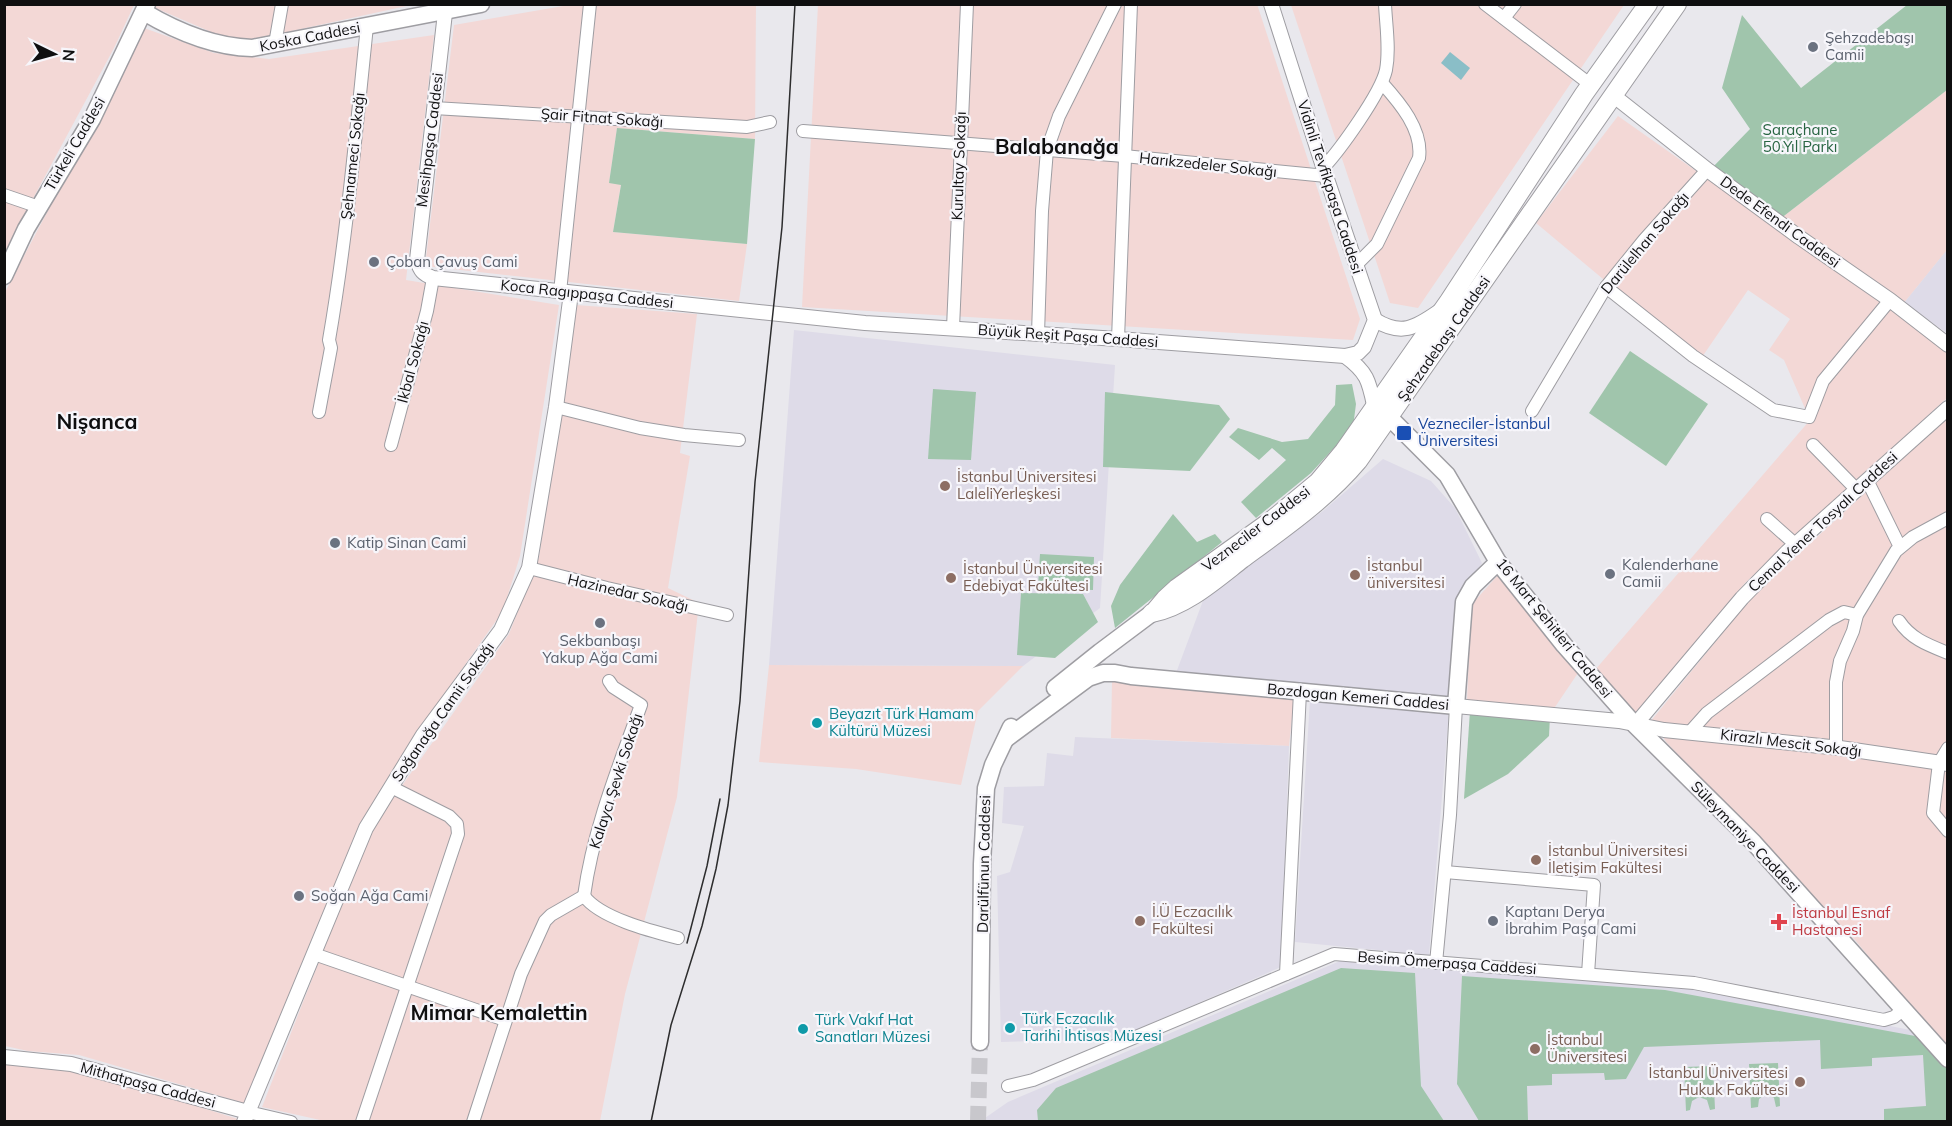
<svg xmlns="http://www.w3.org/2000/svg" width="1952" height="1126" font-family="Mulish,sans-serif">
  <rect width="100%" height="100%" fill="#e9e8ed"/>
  <!-- commercial -->
  <g fill="#f3d8d6">
    <polygon points="154,4 411,5 237,43 153,7"/>
    <polygon points="1257,4 1360,319 1353,340 802,307 818,5"/>
    <polygon points="5,5 134,5 114,48 29,206 5,258"/>
    <polygon points="569,5 756,5 755,139 617,128 609,183 621,184 613,232 747,244 739,301 425,266 454,25"/>
    <polygon points="1291,5 1624,5 1418,308 1390,303"/>
    <polygon points="144,28 214,53 269,59 434,35 406,280 559,305 520,556 503,611 445,693 359,829 244,1103 79,1055 28,1051 5,1046 4,294"/>
    <polygon points="1947,90 1947,250 1904,303 1780,219"/>
    <polygon points="1618,116 1902,316 1947,353 1947,398 1745,583 1635,715 1595,670 1810,420 1784,360 1769,350 1790,319 1748,290 1700,360 1536,223"/>
    <polygon points="576,305 697,314 680,453 690,456 668,588 699,603 677,797 625,994 600,1121 329,1122 262,1107 370,831 509,634 539,557"/>
    <polygon points="1947,417 1947,756 1650,722 1752,597"/>
    <polygon points="1499,574 1580,670 1553,710 1467,701 1471,605"/>
    <polygon points="769,665 1023,666 978,711 961,785 856,769 759,762"/>
    <polygon points="1112,680 1294,699 1289,746 1111,738"/>
    <polygon points="1662,735 1831,751 1947,767 1947,1051 1855,940 1666,742"/>
    <polygon points="4,1063 75,1068 238,1119 237,1122 5,1121"/>
  </g>
  <!-- built -->
  <g fill="#dedbe8">
    <polygon points="1947,250 1947,333 1904,303"/>
    <polygon points="794,330 1115,365 1100,608 1023,666 769,665"/>
    <polygon points="1383,459 1431,481 1455,508 1482,563 1459,600 1452,698 1176,673 1204,598 1323,511"/>
    <polygon points="1310,700 1449,711 1429,955 1295,942"/>
    <polygon points="1075,737 1289,746 1281,967 1115,1039 1001,1042 997,876 1010,872 1024,826 1002,823 1004,787 1044,786 1047,753 1073,756"/>
    <polygon points="1340,961 1693,988 1921,1032 1947,1121 985,1122 985,1118 1008,1102"/>
  </g>
  <!-- green -->
  <g fill="#a0c5ac">
    <polygon points="1907,5 1947,5 1947,90 1780,219 1710,170 1750,129 1722,88 1742,15 1801,88"/>
    <polygon points="617,128 755,139 747,244 613,232 621,185 609,183"/>
    <polygon points="1630,351 1708,404 1666,466 1589,413"/>
    <polygon points="1352,384 1356,404 1353,427 1311,473 1256,518 1241,502 1286,460 1272,448 1259,460 1229,437 1238,428 1282,442 1308,439 1335,405 1336,385"/>
    <polygon points="933,389 976,392 971,460 928,459"/>
    <polygon points="1105,392 1219,405 1230,419 1190,471 1103,467"/>
    <polygon points="1173,514 1197,542 1215,534 1222,542 1115,628 1111,606 1120,585"/>
    <polygon points="1040,554 1094,557 1093,590 1038,588"/>
    <polygon points="1021,593 1083,594 1098,622 1055,658 1017,655"/>
    <polygon points="1470,711 1550,717 1549,736 1508,774 1464,799"/>
    <polygon points="1341,968 1415,973 1421,1086 1444,1121 1038,1121 1037,1110 1056,1088"/>
    <polygon points="1462,976 1665,990 1926,1038 1947,1065 1947,1121 1884,1121 1884,1109 1926,1106 1923,1055 1872,1058 1872,1066 1821,1069 1820,1040 1644,1047 1626,1079 1605,1080 1604,1073 1552,1074 1552,1085 1527,1086 1528,1121 1479,1121 1457,1084"/>
    <polygon points="1778,1063 1780,1106 1776,1107 1774,1098 1766,1094 1759,1099 1758,1107 1751,1108 1749,1064"/>
    <polygon points="1713,1066 1715,1109 1710,1110 1707,1100 1699,1097 1692,1101 1690,1110 1686,1111 1684,1067"/>
  </g>
  <!-- water -->
  <polygon fill="#8abec7" points="1450,52 1470,68 1461,80 1441,63"/>
  <g fill="none" stroke-linecap="round" stroke-linejoin="round">
    <!-- secondary-tunnel -->
    <polyline stroke="#c8c7cc" stroke-width="16" stroke-dasharray="16 8" stroke-linecap="butt" points="978,1122 980,1042"/>
    <defs>
      <g id="minor">
        <polyline points="1485,4 1591,85"/>
        <polyline points="1504,18 1515,4"/>
        <polyline points="275,44 282,4"/>
        <polyline points="434,108 747,127 770,122"/>
        <polyline points="803,131 1124,156 1326,176"/>
        <path d="M1323,168C1340,150 1381,93 1386,70C1390,49 1386,26 1385,4"/>
        <polyline points="4,195 39,207"/>
        <path d="M1356,265L1377,244L1419,158C1423,130 1400,103 1382,83"/>
        <polyline points="1606,287 1693,356 1773,410 1809,417 1823,381 1890,300"/>
        <polyline points="560,292 590,4"/>
        <polyline points="953,328 967,4"/>
        <polyline points="1038,334 1042,211 1047,150 1059,116 1115,4"/>
        <polyline points="1118,339 1131,4"/>
        <polyline points="556,407 640,428 684,435 739,440"/>
        <polyline points="1532,411 1606,287 1644,240 1707,170"/>
        <path d="M319,412L331,348L329,340C347,236 356,131 367,26"/>
        <polyline points="391,445 427,311 433,278"/>
        <polyline points="1813,445 1856,489"/>
        <polyline points="1867,480 1900,547"/>
        <polyline points="1767,519 1795,544"/>
        <polyline points="529,568 607,588 727,615"/>
        <path d="M1899,621C1911,639 1928,645 1948,653"/>
        <polyline points="1690,732 1707,713 1829,620 1844,612 1857,615"/>
        <polyline points="1836,747 1836,682 1840,661 1853,631 1857,615 1896,551 1913,537 1948,518"/>
        <polyline points="1948,748 1939,763 1933,813 1948,831"/>
        <polyline points="1445,872 1594,885 1588,974"/>
        <path d="M584,896C593,830 618,768 641,705L613,687L609,681"/>
        <path d="M584,896C600,918 651,931 678,938"/>
        <polyline points="314,954 505,1020"/>
        <polyline points="1436,963 1450,815 1456,706"/>
        <polyline points="1286,974 1300,692"/>
        <polyline points="1008,1086 1033,1080 1334,954 1694,983 1884,1020 1894,1017 1904,1009"/>
        <polyline points="248,1112 291,1122"/>
        <polyline points="362,1122 458,834 457,824 449,816 391,787"/>
        <polyline points="473,1122 521,974 545,921 551,915 584,896"/>
      </g>
      <g id="tertiary">
        <path d="M446,4L417,260C420,271 423,274 433,278L865,323L1118,339L1345,356L1358,353L1364,347L1375,320L1326,176L1271,4"/>
        <polyline points="1614,96 1709,171 1799,237 1890,300 1948,345"/>
        <path d="M1375,320C1401,336 1415,328 1438,312"/>
        <path d="M1345,356C1367,372 1369,381 1374,405"/>
        <polyline points="1456,706 1619,721 1664,730 1840,748 1948,764"/>
        <polyline points="1635,725 1742,598 1787,552 1948,408"/>
        <polyline points="4,1057 71,1064 248,1112"/>
        <polyline points="244,1122 366,828 423,735 501,630 529,568 556,407 571,293"/>
      </g>
      <g id="secondary">
        <path d="M144,12C176,31 214,47 252,48L481,4"/>
        <polyline points="4,276 26,229 92,119 147,4"/>
        <polyline points="1388,416 1447,475 1498,562 1564,645 1635,725 1754,843 1948,1059"/>
        <polyline points="1055,688 1100,652 1152,613"/>
        <polyline points="1007,738 1088,678 1103,673 1115,673 1131,676 1456,706 1464,602 1473,586 1498,562"/>
        <polyline points="980,1042 982,864 986,788 993,765 1011,727"/>
      </g>
      <g id="primary">
        <polyline points="1154,612 1165,599 1177,588 1272,520 1318,482 1344,451 1449,301 1584,94 1648,4"/>
        <path d="M1152,613C1186,606 1215,580 1242,559C1283,529 1325,500 1358,461L1677,4"/>
      </g>
    </defs>
    <!-- minor casing -->
    <use href="#minor" stroke="#9e9da2" stroke-width="14"/>
    <!-- tertiary casing -->
    <use href="#tertiary" stroke="#9e9da2" stroke-width="16"/>
    <!-- secondary casing -->
    <use href="#secondary" stroke="#9e9da2" stroke-width="19"/>
    <!-- primary casing -->
    <use href="#primary" stroke="#9e9da2" stroke-width="20"/>
    <!-- minor -->
    <use href="#minor" stroke="#fff" stroke-width="12"/>
    <!-- tertiary -->
    <use href="#tertiary" stroke="#fff" stroke-width="14"/>
    <!-- secondary -->
    <use href="#secondary" stroke="#fff" stroke-width="16"/>
    <!-- primary -->
    <use href="#primary" stroke="#fff" stroke-width="18"/>
    <!-- tram -->
    <g stroke="#2d2d2e" stroke-width="1.5">
      <polyline points="687,943 707,866 720,799"/>
      <polyline points="651,1122 671,1025 702,926 716,869 728,805 740,701 755,482 782,227 795,4"/>
    </g>
  </g>
  <!-- markers -->
  <g fill="#6b7280" stroke="#f7f6fb" stroke-width="2">
    <circle cx="1813" cy="47" r="6"/>
    <circle cx="374" cy="262" r="6"/>
    <circle cx="335" cy="543" r="6"/>
    <circle cx="1610" cy="574" r="6"/>
    <circle cx="600" cy="623" r="6"/>
    <circle cx="299" cy="896" r="6"/>
    <circle cx="1493" cy="921" r="6"/>
  </g>
  <rect fill="#1a4fb4" stroke="#f7f6fb" stroke-width="2" x="1396" y="425" width="16" height="16" rx="3"/>
  <g fill="#8d6e63" stroke="#f7f6fb" stroke-width="2">
    <circle cx="945" cy="486" r="6"/>
    <circle cx="1355" cy="575" r="6"/>
    <circle cx="951" cy="578" r="6"/>
    <circle cx="1536" cy="860" r="6"/>
    <circle cx="1140" cy="921" r="6"/>
    <circle cx="1535" cy="1049" r="6"/>
    <circle cx="1800" cy="1082" r="6"/>
  </g>
  <g fill="#0f9aa8" stroke="#f7f6fb" stroke-width="2">
    <circle cx="817" cy="723" r="6"/>
    <circle cx="1010" cy="1028" r="6"/>
    <circle cx="803" cy="1029" r="6"/>
  </g>
  <path fill="#e0444e" stroke="#f7f6fb" stroke-width="2" d="M1776 913h6v6h6v6h-6v6h-6v-6h-6v-6h6z"/>
  <g text-anchor="middle" stroke-width="4.5" stroke-linejoin="round" paint-order="stroke">
    <!-- street labels -->
    <g font-size="15" fill="#0f0f10" stroke="#f7f6fb">
      <text transform="translate(310 37) rotate(-11)" y="5">Koska Caddesi</text>
      <text transform="translate(602 118) rotate(4)" y="5">Şair Fitnat Sokağı</text>
      <text transform="translate(430 140) rotate(-83)" y="5">Mesihpaşa Caddesi</text>
      <text transform="translate(75 144) rotate(-60)" y="5">Türkeli Caddesi</text>
      <text transform="translate(353 156) rotate(-84)" y="5">Şehnameci Sokağı</text>
      <text transform="translate(1208 165) rotate(6)" y="5">Harıkzedeler Sokağı</text>
      <text transform="translate(959 166) rotate(-88)" y="5">Kurultay Sokağı</text>
      <text transform="translate(1330 187) rotate(72)" y="5">Vidinli Tevfikpaşa Caddesi</text>
      <text transform="translate(1780 222) rotate(36)" y="5">Dede Efendi Caddesi</text>
      <text transform="translate(1645 243) rotate(-50)" y="5">Darülelhan Sokağı</text>
      <text transform="translate(587 294) rotate(6)" y="5">Koca Ragıppaşa Caddesi</text>
      <text transform="translate(1068 336) rotate(4)" y="5">Büyük Reşit Paşa Caddesi</text>
      <text transform="translate(1444 339) rotate(-55)" y="5">Şehzadebaşı Caddesi</text>
      <text transform="translate(413 362) rotate(-75)" y="5">İkbal Sokağı</text>
      <text transform="translate(1823 522) rotate(-43)" y="5">Cemal Yener Tosyalı Caddesi</text>
      <text transform="translate(1256 529) rotate(-37)" y="5">Vezneciler Caddesi</text>
      <text transform="translate(628 593) rotate(13)" y="5">Hazinedar Sokağı</text>
      <text transform="translate(1554 628) rotate(51)" y="5">16 Mart Şehitleri Caddesi</text>
      <text transform="translate(1358 697) rotate(5)" y="5">Bozdogan Kemeri Caddesi</text>
      <text transform="translate(443 712) rotate(-55)" y="5">Soğanağa Camii Sokağı</text>
      <text transform="translate(1791 743) rotate(7)" y="5">Kirazlı Mescit Sokağı</text>
      <text transform="translate(616 781) rotate(-72)" y="5">Kalaycı Şevki Sokağı</text>
      <text transform="translate(1745 837) rotate(46)" y="5">Süleymaniye Caddesi</text>
      <text transform="translate(984 864) rotate(-89)" y="5">Darülfünun Caddesi</text>
      <text transform="translate(1447 963) rotate(4)" y="5">Besim Ömerpaşa Caddesi</text>
      <text transform="translate(148 1085) rotate(15)" y="5">Mithatpaşa Caddesi</text>
    </g>
    <!-- worship labels -->
    <g font-size="15" fill="#5b616d" stroke="#f7f6fb" text-anchor="start">
      <text x="1825" y="43">Şehzadebaşı<tspan x="1825" dy="17">Camii</tspan></text>
      <text x="386" y="267">Çoban Çavuş Cami</text>
      <text x="347" y="548">Katip Sinan Cami</text>
      <text x="1622" y="570">Kalenderhane<tspan x="1622" dy="17">Camii</tspan></text>
      <text x="600" y="646" text-anchor="middle">Sekbanbaşı<tspan x="600" dy="17">Yakup Ağa Cami</tspan></text>
      <text x="311" y="901">Soğan Ağa Cami</text>
      <text x="1505" y="917">Kaptanı Derya<tspan x="1505" dy="17">İbrahim Paşa Cami</tspan></text>
    </g>
    <!-- park labels -->
    <g font-size="15" fill="#286542" stroke="#f7f6fb">
      <text x="1800" y="135">Saraçhane<tspan x="1800" dy="17">50.Yıl Parkı</tspan></text>
    </g>
    <!-- transit labels -->
    <g font-size="15" fill="#164399" stroke="#f7f6fb" text-anchor="start">
      <text x="1418" y="429">Vezneciler-İstanbul<tspan x="1418" dy="17">Üniversitesi</tspan></text>
    </g>
    <!-- education labels -->
    <g font-size="15" fill="#785e54" stroke="#f7f6fb" text-anchor="start">
      <text x="957" y="482">İstanbul Üniversitesi<tspan x="957" dy="17">LaleliYerleşkesi</tspan></text>
      <text x="1367" y="571">İstanbul<tspan x="1367" dy="17">üniversitesi</tspan></text>
      <text x="963" y="574">İstanbul Üniversitesi<tspan x="963" dy="17">Edebiyat Fakültesi</tspan></text>
      <text x="1548" y="856">İstanbul Üniversitesi<tspan x="1548" dy="17">İletişim Fakültesi</tspan></text>
      <text x="1152" y="917">İ.Ü Eczacılık<tspan x="1152" dy="17">Fakültesi</tspan></text>
      <text x="1547" y="1045">İstanbul<tspan x="1547" dy="17">Üniversitesi</tspan></text>
      <text x="1788" y="1078" text-anchor="end">İstanbul Üniversitesi<tspan x="1788" dy="17">Hukuk Fakültesi</tspan></text>
    </g>
    <!-- culture labels -->
    <g font-size="15" fill="#0d838f" stroke="#f7f6fb" text-anchor="start">
      <text x="829" y="719">Beyazıt Türk Hamam<tspan x="829" dy="17">Kültürü Müzesi</tspan></text>
      <text x="1022" y="1024">Türk Eczacılık<tspan x="1022" dy="17">Tarihi İhtisas Müzesi</tspan></text>
      <text x="815" y="1025">Türk Vakıf Hat<tspan x="815" dy="17">Sanatları Müzesi</tspan></text>
    </g>
    <!-- health labels -->
    <g font-size="15" fill="#be3a42" stroke="#f7f6fb" text-anchor="start">
      <text x="1792" y="918">İstanbul Esnaf<tspan x="1792" dy="17">Hastanesi</tspan></text>
    </g>
    <!-- district labels -->
    <g font-size="21" font-weight="bold" fill="#0f0f10" stroke="#f7f6fb">
      <text x="1057" y="154">Balabanağa</text>
      <text x="97" y="429">Nişanca</text>
      <text x="499" y="1020">Mimar Kemalettin</text>
    </g>
  </g>
  <!-- border -->
  <rect width="1952" height="1126" fill="none" stroke="#0f0f10" stroke-width="12"/>
  <!-- north arrow -->
  <g transform="translate(54 54) rotate(95)" stroke="#f7f6fb" stroke-width="4.5" paint-order="stroke">
  <path d="M0-4.5L10 22L0 15L-10 22Z" fill="#0f0f10"/>
  <text y="-9" font-size="16" font-weight="bold" text-anchor="middle" fill="#0f0f10">N</text>
  </g>
</svg>
